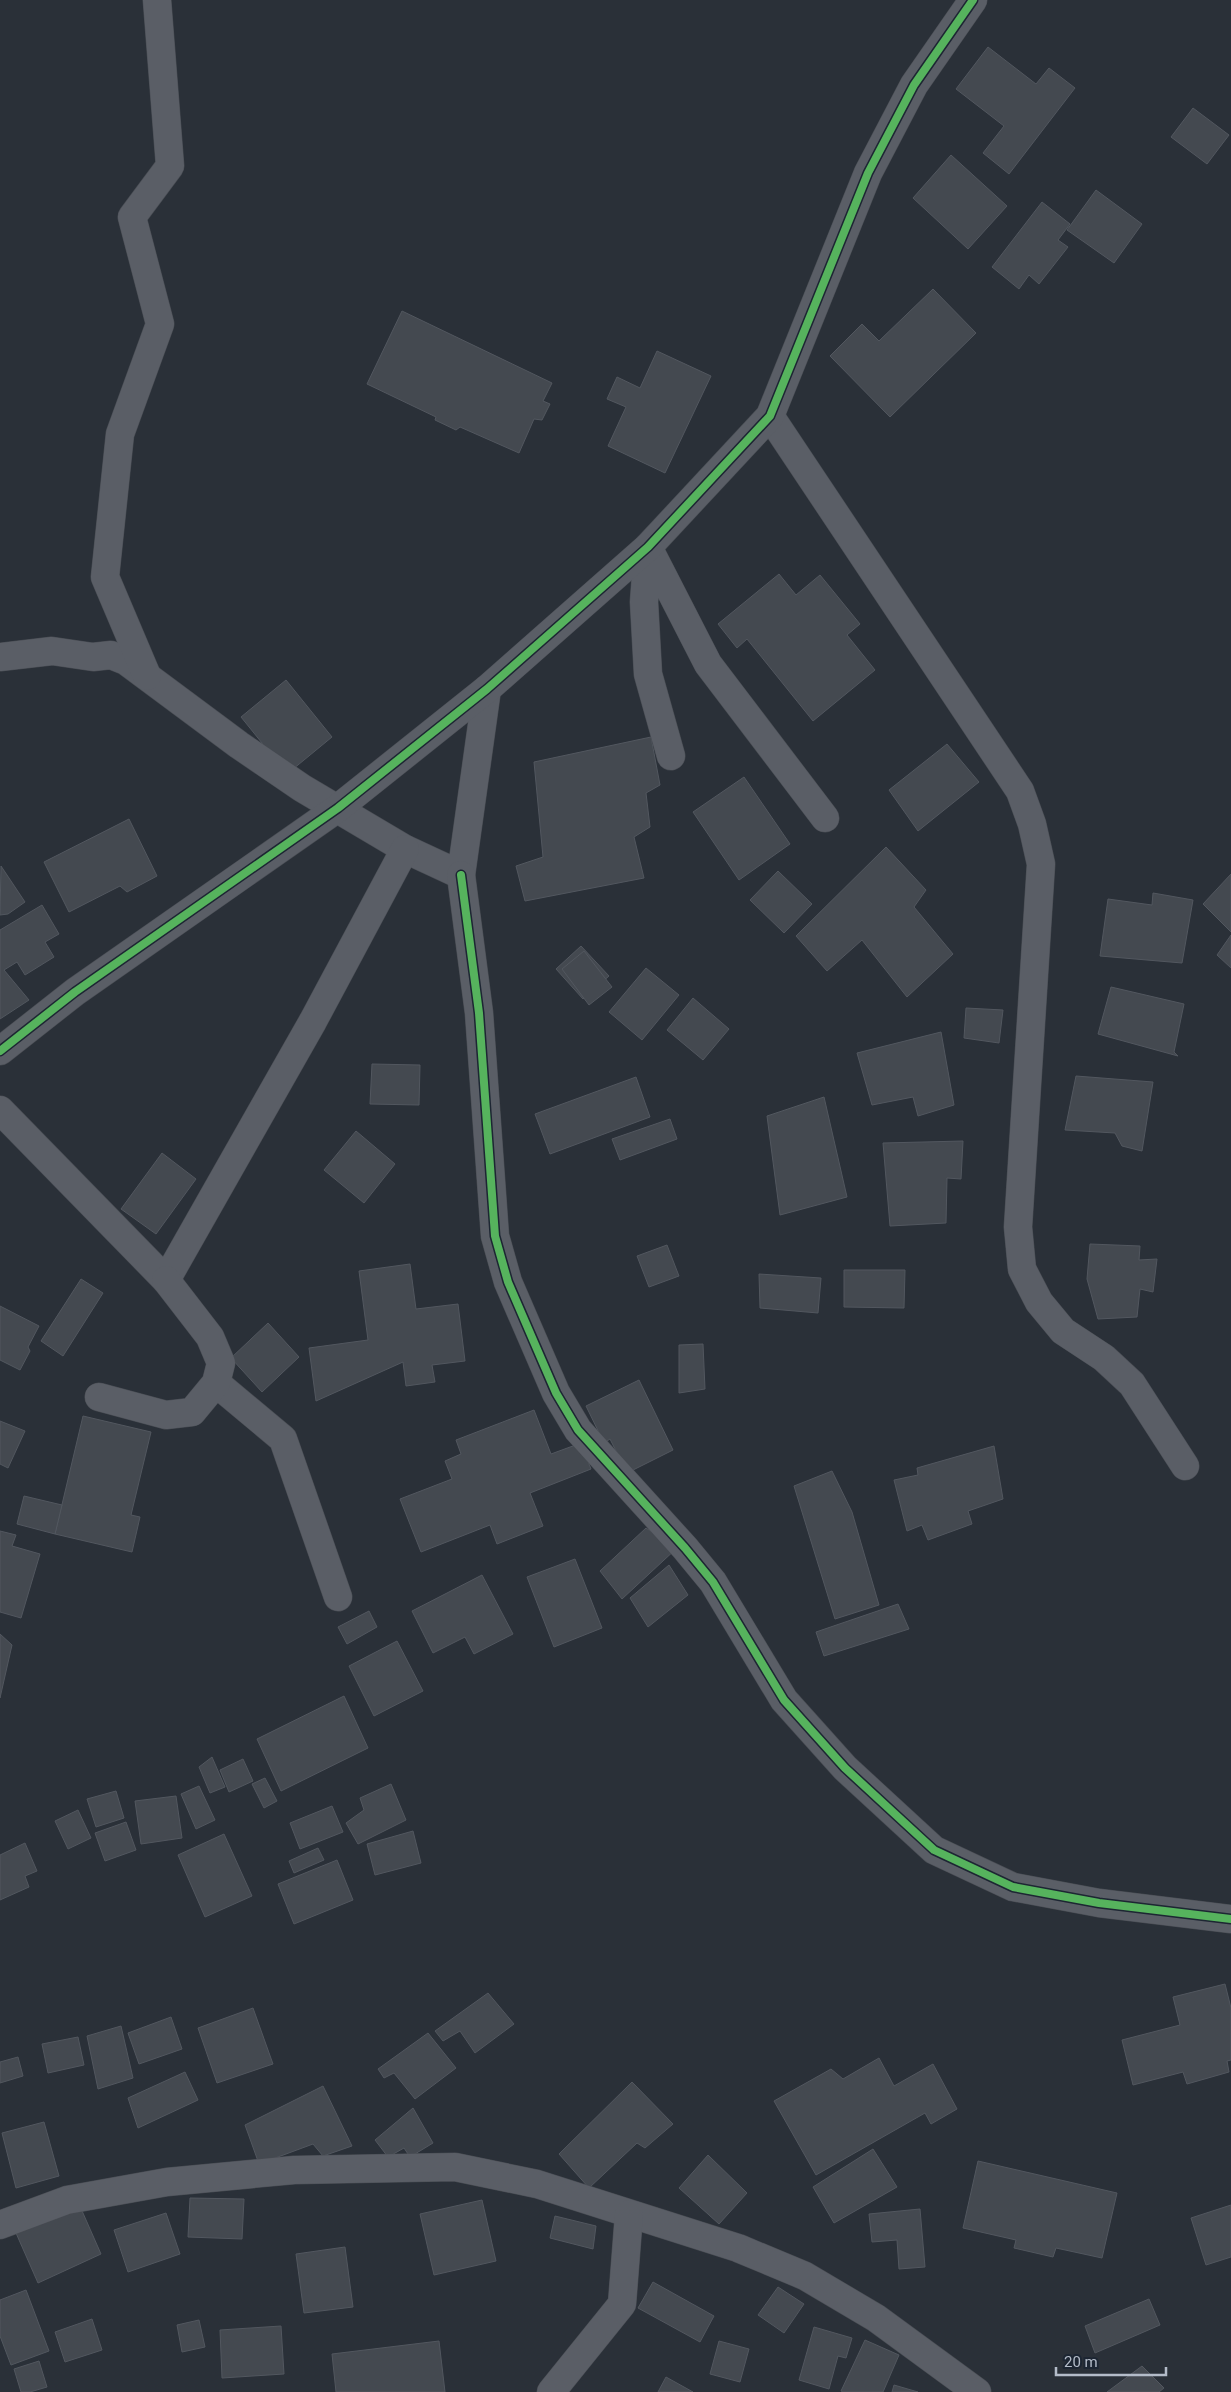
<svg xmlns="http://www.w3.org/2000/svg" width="1231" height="2392" font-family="Roboto,sans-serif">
  <rect width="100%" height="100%" fill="#2a3038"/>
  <!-- building -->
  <g fill="#444950" stroke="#52575f">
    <polygon points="988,47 1036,84 1049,68 1075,88 1009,174 983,153 1004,126 956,89"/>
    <polygon points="1193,108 1229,135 1207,164 1171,137"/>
    <polygon points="951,155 1007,206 968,249 913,198"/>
    <polygon points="1096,190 1142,224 1114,263 1067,230"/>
    <polygon points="1042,202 1070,224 1058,240 1068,247 1039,284 1029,275 1019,289 992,267"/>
    <polygon points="933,289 976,333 890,417 830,356 862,324 879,341"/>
    <polygon points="402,311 552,383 543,401 550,404 542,420 534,419 519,453 460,427 456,430 435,420 436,417 367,384"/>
    <polygon points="657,351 711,376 665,473 608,446 626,407 607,399 617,377 640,388"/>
    <polygon points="779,574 796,595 820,575 860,624 847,635 875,670 813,721 747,639 737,648 718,624"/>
    <polygon points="286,680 332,737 287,774 241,717"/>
    <polygon points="651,737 660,785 646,793 650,827 634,837 644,878 525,901 516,866 543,857 534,762"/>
    <polygon points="947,744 979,782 918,831 889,790"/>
    <polygon points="744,777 790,844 739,880 693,812"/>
    <polygon points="129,819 157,876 127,892 120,886 69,912 44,862"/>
    <polygon points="886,847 926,890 914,907 953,954 907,997 862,940 827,971 796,936"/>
    <polygon points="1,866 25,902 8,914 0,915"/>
    <polygon points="778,871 812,904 784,933 750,900"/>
    <polygon points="1231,874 1231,932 1203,904"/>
    <polygon points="1153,893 1193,900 1182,963 1100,956 1108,899 1152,905"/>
    <polygon points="42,905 59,934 45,942 54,957 25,975 17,962 4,970 29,1000 0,1019 0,930"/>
    <polygon points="1231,935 1231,968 1217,955"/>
    <polygon points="581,946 609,976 583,999 556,969"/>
    <polygon points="584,951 612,987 589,1005 562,969"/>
    <polygon points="646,968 679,995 642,1040 609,1012"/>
    <polygon points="1111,987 1184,1004 1174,1052 1178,1056 1098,1034"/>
    <polygon points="693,998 729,1029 703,1060 667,1030"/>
    <polygon points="966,1008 1003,1010 999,1043 964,1038"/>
    <polygon points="941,1032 954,1105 918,1116 913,1097 872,1105 857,1053"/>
    <polygon points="372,1064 420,1065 419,1105 370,1104"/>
    <polygon points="1076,1076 1153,1082 1142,1151 1122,1146 1115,1133 1065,1130"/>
    <polygon points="636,1077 650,1117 550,1154 535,1114"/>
    <polygon points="824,1097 847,1197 780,1215 767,1116"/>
    <polygon points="670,1119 677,1139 620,1160 612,1139"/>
    <polygon points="356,1131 395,1164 364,1203 324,1170"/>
    <polygon points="963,1141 961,1179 947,1178 946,1223 890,1226 883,1143"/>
    <polygon points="162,1153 196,1179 156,1234 121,1209"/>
    <polygon points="1090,1244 1140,1246 1139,1260 1157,1259 1153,1292 1140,1289 1137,1317 1098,1319 1087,1279"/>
    <polygon points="667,1245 679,1276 649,1287 637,1256"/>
    <polygon points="410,1264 416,1309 458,1304 465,1361 432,1365 435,1382 406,1386 403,1362 316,1401 309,1348 368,1340 359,1271"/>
    <polygon points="844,1270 905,1270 904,1308 844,1307"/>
    <polygon points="759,1274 821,1278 818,1313 760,1308"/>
    <polygon points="81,1279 103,1293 63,1356 41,1341"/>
    <polygon points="0,1306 39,1326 28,1347 30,1351 20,1370 0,1360"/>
    <polygon points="268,1323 299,1357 262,1392 231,1358"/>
    <polygon points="703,1344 705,1389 679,1393 679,1345"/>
    <polygon points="639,1380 673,1450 627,1473 610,1439 604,1443 586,1406"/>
    <polygon points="534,1410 551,1454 581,1443 591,1469 530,1493 543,1526 497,1544 490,1525 421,1552 400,1499 452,1479 445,1461 461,1454 456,1440"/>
    <polygon points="83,1416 151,1432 131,1515 140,1517 132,1552 55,1534"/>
    <polygon points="0,1421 25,1431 8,1468 0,1464"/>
    <polygon points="994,1446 1003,1499 968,1511 972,1524 928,1540 922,1525 907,1531 894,1480 918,1475 917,1468"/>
    <polygon points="832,1471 852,1512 879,1605 835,1619 794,1486"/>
    <polygon points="24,1496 62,1505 55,1534 17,1524"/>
    <polygon points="646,1528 677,1548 622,1599 600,1571"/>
    <polygon points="0,1531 16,1535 12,1546 40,1554 21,1618 0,1612"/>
    <polygon points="575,1559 602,1628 554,1647 527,1577"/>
    <polygon points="669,1565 688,1595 648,1627 630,1598"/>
    <polygon points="482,1575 513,1634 474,1654 465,1637 433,1653 412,1611"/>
    <polygon points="898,1604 909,1629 824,1656 816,1632"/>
    <polygon points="369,1611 377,1627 347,1644 338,1627"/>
    <polygon points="0,1634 12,1645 0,1698"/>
    <polygon points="397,1641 423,1691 374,1716 349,1666"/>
    <polygon points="344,1696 368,1748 281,1791 257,1739"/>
    <polygon points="212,1757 225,1787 210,1793 199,1767"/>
    <polygon points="243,1759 253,1781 229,1792 220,1770"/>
    <polygon points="265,1778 277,1801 264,1808 252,1784"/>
    <polygon points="391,1784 406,1820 358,1844 346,1823 364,1810 360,1798"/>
    <polygon points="199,1786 215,1820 196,1829 181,1794"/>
    <polygon points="116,1791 124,1818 96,1827 87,1799"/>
    <polygon points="176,1796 182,1838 141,1844 135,1801"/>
    <polygon points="332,1806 343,1832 300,1849 290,1823"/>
    <polygon points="78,1810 91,1838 68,1849 55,1821"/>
    <polygon points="126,1822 136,1850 105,1861 95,1833"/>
    <polygon points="413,1831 421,1863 375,1875 367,1844"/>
    <polygon points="224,1834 252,1896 205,1917 178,1855"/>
    <polygon points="25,1843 37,1871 25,1876 29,1887 0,1900 0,1855"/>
    <polygon points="318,1848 324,1860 294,1873 289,1861"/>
    <polygon points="337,1860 353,1900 294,1924 278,1884"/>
    <polygon points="1225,1984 1231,2008 1231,2060 1227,2061 1229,2072 1187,2084 1183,2072 1133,2085 1122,2040 1180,2025 1173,1997"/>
    <polygon points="488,1993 514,2024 475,2053 460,2031 443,2041 435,2031"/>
    <polygon points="253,2008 273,2064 217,2083 198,2028"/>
    <polygon points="171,2017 182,2049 139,2064 128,2033"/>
    <polygon points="121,2026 133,2078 98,2089 87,2036"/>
    <polygon points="428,2033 456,2068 415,2099 394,2073 384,2078 378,2069"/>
    <polygon points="78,2037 84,2065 48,2073 42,2044"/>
    <polygon points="18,2057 23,2076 0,2083 0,2062"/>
    <polygon points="879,2058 894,2086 933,2064 957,2109 931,2124 925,2113 816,2175 774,2101 831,2069 843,2079"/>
    <polygon points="185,2072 198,2100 138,2128 128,2098"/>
    <polygon points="632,2082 673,2124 645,2148 637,2143 589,2188 559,2154"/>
    <polygon points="323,2086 352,2146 323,2156 313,2144 259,2164 245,2125"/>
    <polygon points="413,2108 433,2143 410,2157 404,2148 388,2157 375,2140"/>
    <polygon points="44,2122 59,2176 16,2188 2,2133"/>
    <polygon points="873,2149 897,2187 834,2223 813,2187"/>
    <polygon points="708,2155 747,2193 719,2224 679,2188"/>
    <polygon points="978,2161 1117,2193 1102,2258 1056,2248 1053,2257 1014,2248 1016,2240 963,2228"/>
    <polygon points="190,2198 244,2199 242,2239 188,2237"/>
    <polygon points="482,2200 496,2261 434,2275 420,2214"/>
    <polygon points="79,2204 101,2254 38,2283 16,2233"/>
    <polygon points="1231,2205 1231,2257 1206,2265 1191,2218"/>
    <polygon points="920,2209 925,2267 899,2269 897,2240 872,2242 869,2214"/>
    <polygon points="166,2213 180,2254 128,2272 114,2230"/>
    <polygon points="555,2216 596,2226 593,2249 550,2238"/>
    <polygon points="345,2247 353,2307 304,2313 296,2254"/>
    <polygon points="653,2282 714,2316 700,2342 638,2308"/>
    <polygon points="778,2287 804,2304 784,2333 758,2315"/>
    <polygon points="26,2290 49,2351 11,2365 0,2336 0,2300"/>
    <polygon points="1149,2299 1160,2325 1095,2353 1085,2326"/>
    <polygon points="92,2319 102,2350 65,2362 55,2332"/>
    <polygon points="199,2320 205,2347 182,2352 177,2325"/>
    <polygon points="281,2326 284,2374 222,2378 220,2330"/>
    <polygon points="814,2327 852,2338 846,2358 838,2356 829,2389 799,2380"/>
    <polygon points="865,2340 899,2355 883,2392 843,2392 841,2391"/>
    <polygon points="439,2341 445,2392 336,2392 332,2354"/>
    <polygon points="719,2341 749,2349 740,2382 710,2374"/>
    <polygon points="39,2361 47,2387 30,2392 21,2392 14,2369"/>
    <polygon points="1142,2366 1164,2388 1159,2392 1107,2392"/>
    <polygon points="666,2377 693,2392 658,2392"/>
    <polygon points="894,2385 918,2392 892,2392"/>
  </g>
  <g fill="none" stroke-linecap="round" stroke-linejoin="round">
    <defs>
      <g id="street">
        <polyline points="770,416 1020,791 1032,824 1041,864 1018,1227 1022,1269 1039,1302 1063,1331 1104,1358 1132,1384 1185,1466"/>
        <polyline points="0,657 52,651 93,657 111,655 126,661 239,745 302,788 405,849 461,875 487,689"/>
        <polyline points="147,676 105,577 120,434 160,324 132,217 170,166 157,0"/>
        <polyline points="671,756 648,674 644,602 648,547 708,664 825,818"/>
        <polyline points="461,875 479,1013 495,1236 508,1282 556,1393 578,1430 685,1548 713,1582 784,1700 845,1768 934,1850 1013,1887 1099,1903 1231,1919"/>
        <polyline points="0,1051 75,992 338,808 487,689 648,547 770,416 868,173 914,85 973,0"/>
        <polyline points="0,1110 166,1280 313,1021 405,849"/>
        <polyline points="216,1383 283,1439 338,1597"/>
        <polyline points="99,1397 166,1415 192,1412 216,1383 221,1363 210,1337 166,1280"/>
        <polyline points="0,2225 67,2200 167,2182 294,2170 455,2167 537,2184 738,2248 805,2276 876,2318 977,2392"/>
        <polyline points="551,2392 622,2304 629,2214"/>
      </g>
    </defs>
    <!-- street casing -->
    <use href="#street" stroke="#484c53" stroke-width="29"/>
    <!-- street -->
    <use href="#street" stroke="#5a5e66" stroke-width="28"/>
    <defs>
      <g id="cycleway">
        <polyline points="461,875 479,1013 495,1236 508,1282 556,1393 578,1430 685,1548 713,1582 784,1700 845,1768 934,1850 1013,1887 1099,1903 1231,1919"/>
        <polyline points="0,1051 75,992 338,808 487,689 648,547 770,416 868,173 914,85 973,0"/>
      </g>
    </defs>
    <!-- cycleway casing -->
    <use href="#cycleway" stroke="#1d2633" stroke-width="11"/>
    <!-- cycleway -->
    <use href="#cycleway" stroke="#56b35d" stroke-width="8"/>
  </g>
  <!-- scale -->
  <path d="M1056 2367v8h110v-8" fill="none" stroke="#b4bcc9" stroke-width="2.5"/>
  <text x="1064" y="2367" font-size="15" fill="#b4bcc9" stroke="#1d2633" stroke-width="4" paint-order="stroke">20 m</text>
</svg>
